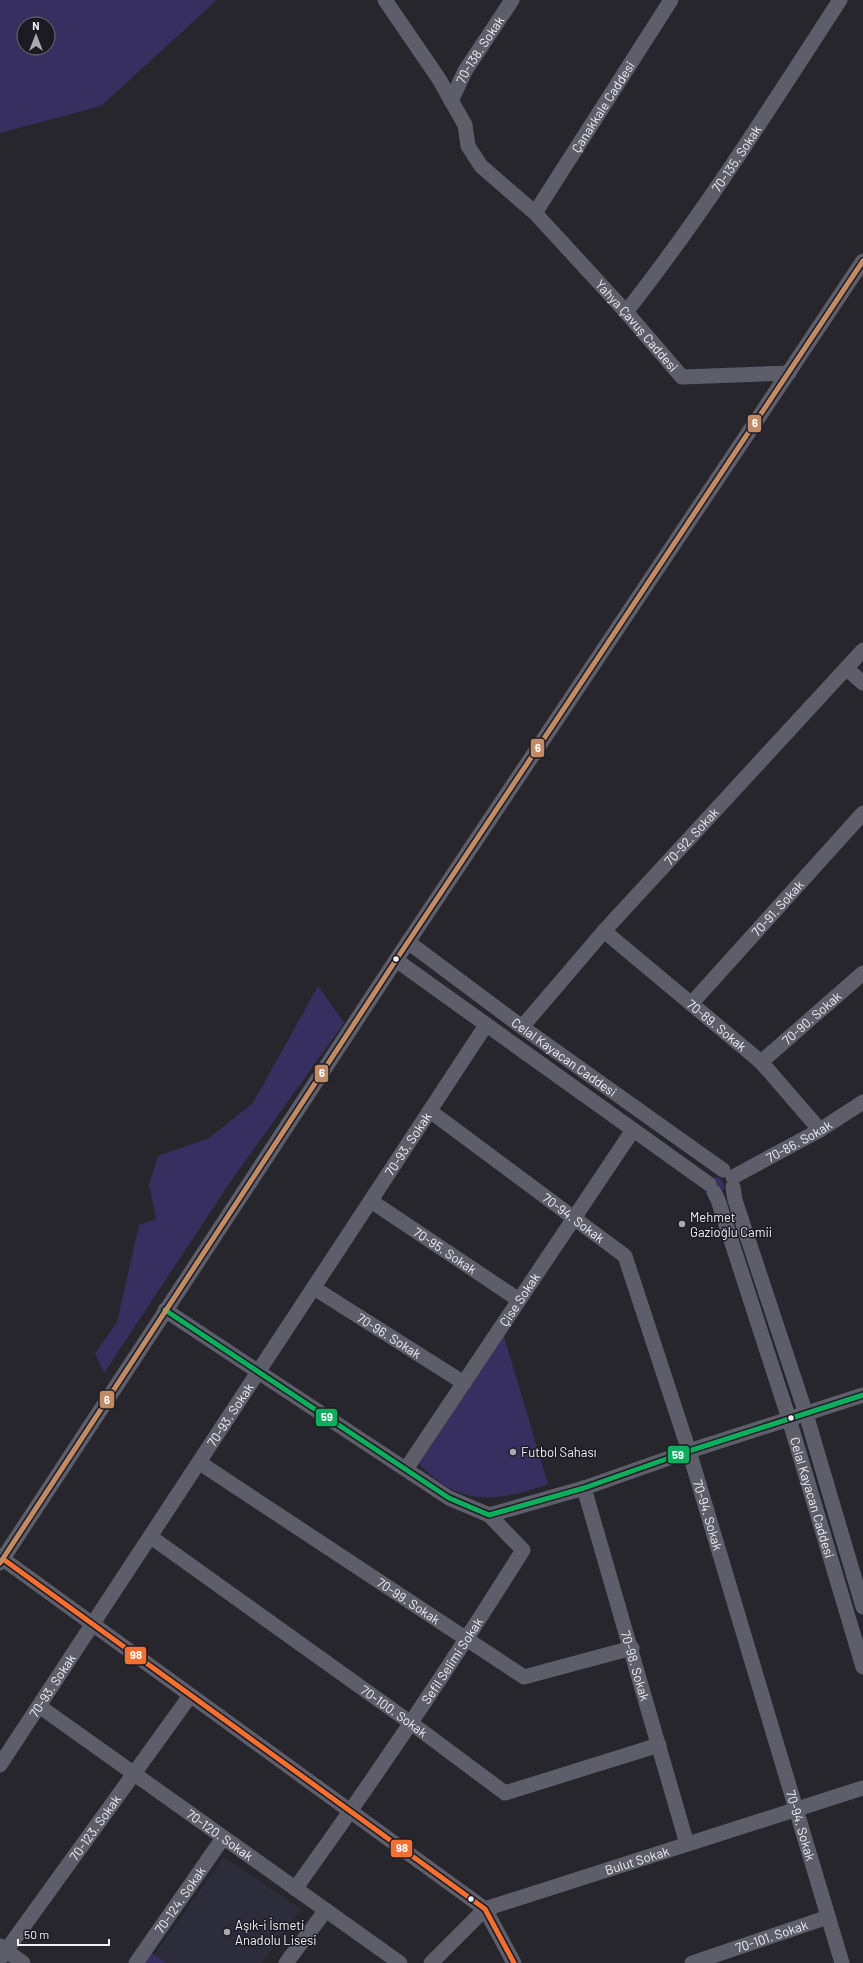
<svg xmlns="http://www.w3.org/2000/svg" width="863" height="1963" font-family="Barlow,sans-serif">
  <rect width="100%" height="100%" fill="#27262c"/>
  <!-- built -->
  <polygon fill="#2d2c3a" points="224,1857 301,1909 262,1963 166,1963 154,1955"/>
  <!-- green -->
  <g fill="#372f5f" fill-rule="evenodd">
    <path d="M0,0H217L101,106L0,133ZM24,24H48V48H24Z"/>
    <polygon points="318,986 344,1023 233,1178 104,1373 95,1354 117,1322 139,1225 156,1219 149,1185 158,1156 209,1138 253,1103"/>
    <polygon points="714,1177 721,1178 725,1189 722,1191 718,1190 714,1180"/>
    <path d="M503,1333L548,1484C494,1503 460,1507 417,1462Z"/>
    <polygon points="149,1951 166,1963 141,1963"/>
  </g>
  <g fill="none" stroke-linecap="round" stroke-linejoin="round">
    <!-- minor -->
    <g stroke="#5e5d6a" stroke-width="15">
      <path id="s1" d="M385,0L439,79L465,125L468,146L481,166L535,213L626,312L682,377L789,373"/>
      <path id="s2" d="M451,101L465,71L512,0"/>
      <path id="s3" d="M535,213L671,0"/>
      <path id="s4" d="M626,312C704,213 771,106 840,0"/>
      <polyline points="847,669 863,683"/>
      <path id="s5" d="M604,931L761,1062L820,1130"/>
      <path id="s6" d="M408,942L522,1027L723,1170"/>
      <polyline points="396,960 709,1184"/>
      <path id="s7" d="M691,1004L863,813"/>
      <path id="s8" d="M522,1027L604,931L863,650"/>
      <path id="s9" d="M761,1062L863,973"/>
      <path id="s10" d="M430,1111L625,1256L689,1451L842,1963"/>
      <path id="s11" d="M733,1177L820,1130L863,1102"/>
      <polyline points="733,1187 735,1200 806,1414 863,1607"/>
      <path id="s12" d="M714,1192L718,1200L789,1419L863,1667"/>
      <path id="s13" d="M371,1201L519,1300"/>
      <path id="s14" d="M314,1288L464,1383"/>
      <polyline points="165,1310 449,1498 489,1515 584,1488 689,1451 863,1395"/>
      <path id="s15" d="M200,1463L524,1677L632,1648"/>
      <path id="s16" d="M406,1469L633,1130"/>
      <path id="s17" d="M584,1488L687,1844"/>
      <path id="s18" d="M151,1537L411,1723L505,1793L659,1745"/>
      <polyline points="3,1559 485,1909 514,1963"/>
      <polyline points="0,1563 396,960 863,261"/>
      <path id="s19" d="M39,1706L400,1963"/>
      <path id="s20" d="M0,1765L486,1025"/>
      <path id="s21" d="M295,1889C375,1778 451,1665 523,1550L489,1515"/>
      <polyline points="0,1946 23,1963"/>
      <path id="s22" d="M0,1959L190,1696"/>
      <path id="s23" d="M136,1963L223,1838"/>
      <polyline points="286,1963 326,1910"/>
      <path id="s24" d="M431,1963L485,1909L863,1788"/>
      <path id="s25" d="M692,1963L828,1917"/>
    </g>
    <defs>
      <polyline id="bus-1" points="165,1310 449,1498 489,1515 584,1488 689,1451 863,1395"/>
      <polyline id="bus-2" points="3,1559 485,1909 514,1963"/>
      <polyline id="bus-3" points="0,1563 396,960 863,261"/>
    </defs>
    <!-- bus-1 casing -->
    <use href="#bus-1" stroke="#1c1b24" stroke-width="8"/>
    <!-- bus-2 casing -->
    <use href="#bus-2" stroke="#1c1b24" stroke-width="8"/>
    <!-- bus-3 casing -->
    <use href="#bus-3" stroke="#1c1b24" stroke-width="8"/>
    <!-- bus-1 -->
    <use href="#bus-1" stroke="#0daf5c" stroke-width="5"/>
    <!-- bus-2 -->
    <use href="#bus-2" stroke="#f46f30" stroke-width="5"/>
    <!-- bus-3 -->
    <use href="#bus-3" stroke="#c18c65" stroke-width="5"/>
  </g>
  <!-- markers -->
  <g fill="#efeff6" stroke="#1c1b24" stroke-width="1.5">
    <circle cx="396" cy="959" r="3.5"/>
    <circle cx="791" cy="1418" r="3.5"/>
    <circle cx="471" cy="1899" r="3.5"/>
  </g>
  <g fill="#a9a9af" stroke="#1c1b24" stroke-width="1.5">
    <circle cx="682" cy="1224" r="4"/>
    <circle cx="513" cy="1452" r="4"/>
    <circle cx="227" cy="1932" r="4"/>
  </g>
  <g text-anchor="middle" stroke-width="3" stroke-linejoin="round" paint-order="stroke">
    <!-- street labels -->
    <g font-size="13" fill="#efeff6" stroke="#1c1b24">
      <text dy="5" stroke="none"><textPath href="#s2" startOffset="59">70-138. Sokak</textPath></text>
      <text dy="5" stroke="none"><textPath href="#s3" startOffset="126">Çanakkale Caddesi</textPath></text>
      <text dy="5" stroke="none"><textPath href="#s4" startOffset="189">70-135. Sokak</textPath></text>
      <text dy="5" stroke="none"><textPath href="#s1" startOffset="417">Yahya Çavuş Caddesi</textPath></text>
      <text dy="5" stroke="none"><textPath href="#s8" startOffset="255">70-92. Sokak</textPath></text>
      <text dy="5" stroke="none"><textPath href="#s7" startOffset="129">70-91. Sokak</textPath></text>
      <text dy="5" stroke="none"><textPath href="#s9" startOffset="67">70-90. Sokak</textPath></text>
      <text dy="5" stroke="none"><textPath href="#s5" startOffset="147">70-89. Sokak</textPath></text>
      <text dy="5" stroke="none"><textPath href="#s6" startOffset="194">Celal Kayacan Caddesi</textPath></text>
      <text dy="5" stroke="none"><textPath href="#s11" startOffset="75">70-86. Sokak</textPath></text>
      <text dy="5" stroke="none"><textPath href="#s20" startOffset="743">70-93. Sokak</textPath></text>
      <text dy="5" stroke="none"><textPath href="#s10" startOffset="179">70-94. Sokak</textPath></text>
      <text dy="5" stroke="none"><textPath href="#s13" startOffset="89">70-95. Sokak</textPath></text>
      <text dy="5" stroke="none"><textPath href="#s16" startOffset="204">Çise Sokak</textPath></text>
      <text dy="5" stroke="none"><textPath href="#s14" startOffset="89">70-96. Sokak</textPath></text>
      <text dy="5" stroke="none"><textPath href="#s20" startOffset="419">70-93. Sokak</textPath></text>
      <text dy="5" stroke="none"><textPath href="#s12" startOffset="321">Celal Kayacan Caddesi</textPath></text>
      <text dy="5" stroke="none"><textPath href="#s10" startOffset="515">70-94. Sokak</textPath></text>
      <text dy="5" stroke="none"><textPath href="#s15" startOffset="250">70-99. Sokak</textPath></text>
      <text dy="5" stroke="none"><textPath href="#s21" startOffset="277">Sefil Selimi Sokak</textPath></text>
      <text dy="5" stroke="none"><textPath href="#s17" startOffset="185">70-98. Sokak</textPath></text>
      <text dy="5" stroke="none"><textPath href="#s20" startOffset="95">70-93. Sokak</textPath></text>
      <text dy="5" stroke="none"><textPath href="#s18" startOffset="299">70-100. Sokak</textPath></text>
      <text dy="5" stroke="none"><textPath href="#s10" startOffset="839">70-94. Sokak</textPath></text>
      <text dy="5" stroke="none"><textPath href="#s22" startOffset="162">70-123. Sokak</textPath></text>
      <text dy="5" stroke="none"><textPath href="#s19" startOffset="222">70-120. Sokak</textPath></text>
      <text dy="5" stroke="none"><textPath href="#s24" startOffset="236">Bulut Sokak</textPath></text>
      <text dy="5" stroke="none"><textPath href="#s23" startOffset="77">70-124. Sokak</textPath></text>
      <text dy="5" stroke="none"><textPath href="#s25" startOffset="84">70-101. Sokak</textPath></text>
    </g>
    <!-- poi labels -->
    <g font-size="13" fill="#efeff6" stroke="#1c1b24" text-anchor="start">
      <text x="690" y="1222">Mehmet<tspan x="690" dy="15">Gazioğlu Camii</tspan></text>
      <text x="521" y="1457">Futbol Sahası</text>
      <text x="235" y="1930">Aşık-i İsmeti<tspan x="235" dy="15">Anadolu Lisesi</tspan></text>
    </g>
  </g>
  <g stroke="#1c1b24" stroke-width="1.5">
    <rect x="747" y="414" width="15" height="19" rx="4" fill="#c18c65"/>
    <rect x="530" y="738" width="15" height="20" rx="4" fill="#c18c65"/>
    <rect x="314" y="1064" width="15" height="19" rx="4" fill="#c18c65"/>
    <rect x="99" y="1390" width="16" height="19" rx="4" fill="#c18c65"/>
    <rect x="315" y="1408" width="23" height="19" rx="4" fill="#0daf5c"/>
    <rect x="667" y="1445" width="23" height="19" rx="4" fill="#0daf5c"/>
    <rect x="124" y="1646" width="23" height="19" rx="4" fill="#f46f30"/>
    <rect x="390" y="1839" width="23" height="19" rx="4" fill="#f46f30"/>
  </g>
  <g font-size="11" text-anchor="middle" font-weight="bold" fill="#fff">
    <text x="755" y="427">6</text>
    <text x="538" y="752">6</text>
    <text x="322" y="1077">6</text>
    <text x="107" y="1404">6</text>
    <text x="327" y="1421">59</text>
    <text x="678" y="1459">59</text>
    <text x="136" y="1659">98</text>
    <text x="402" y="1852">98</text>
  </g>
  <!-- north arrow -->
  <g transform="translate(36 36)"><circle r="19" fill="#1c1b24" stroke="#707078"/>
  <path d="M0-3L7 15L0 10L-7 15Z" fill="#a9a9af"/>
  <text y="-6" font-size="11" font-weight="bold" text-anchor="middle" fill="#efeff6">N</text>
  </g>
  <!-- scale -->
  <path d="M18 1939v6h91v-6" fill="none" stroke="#efeff6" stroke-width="2"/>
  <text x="24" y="1939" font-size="12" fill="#efeff6" stroke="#1c1b24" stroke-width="3" paint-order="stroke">50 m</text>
</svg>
